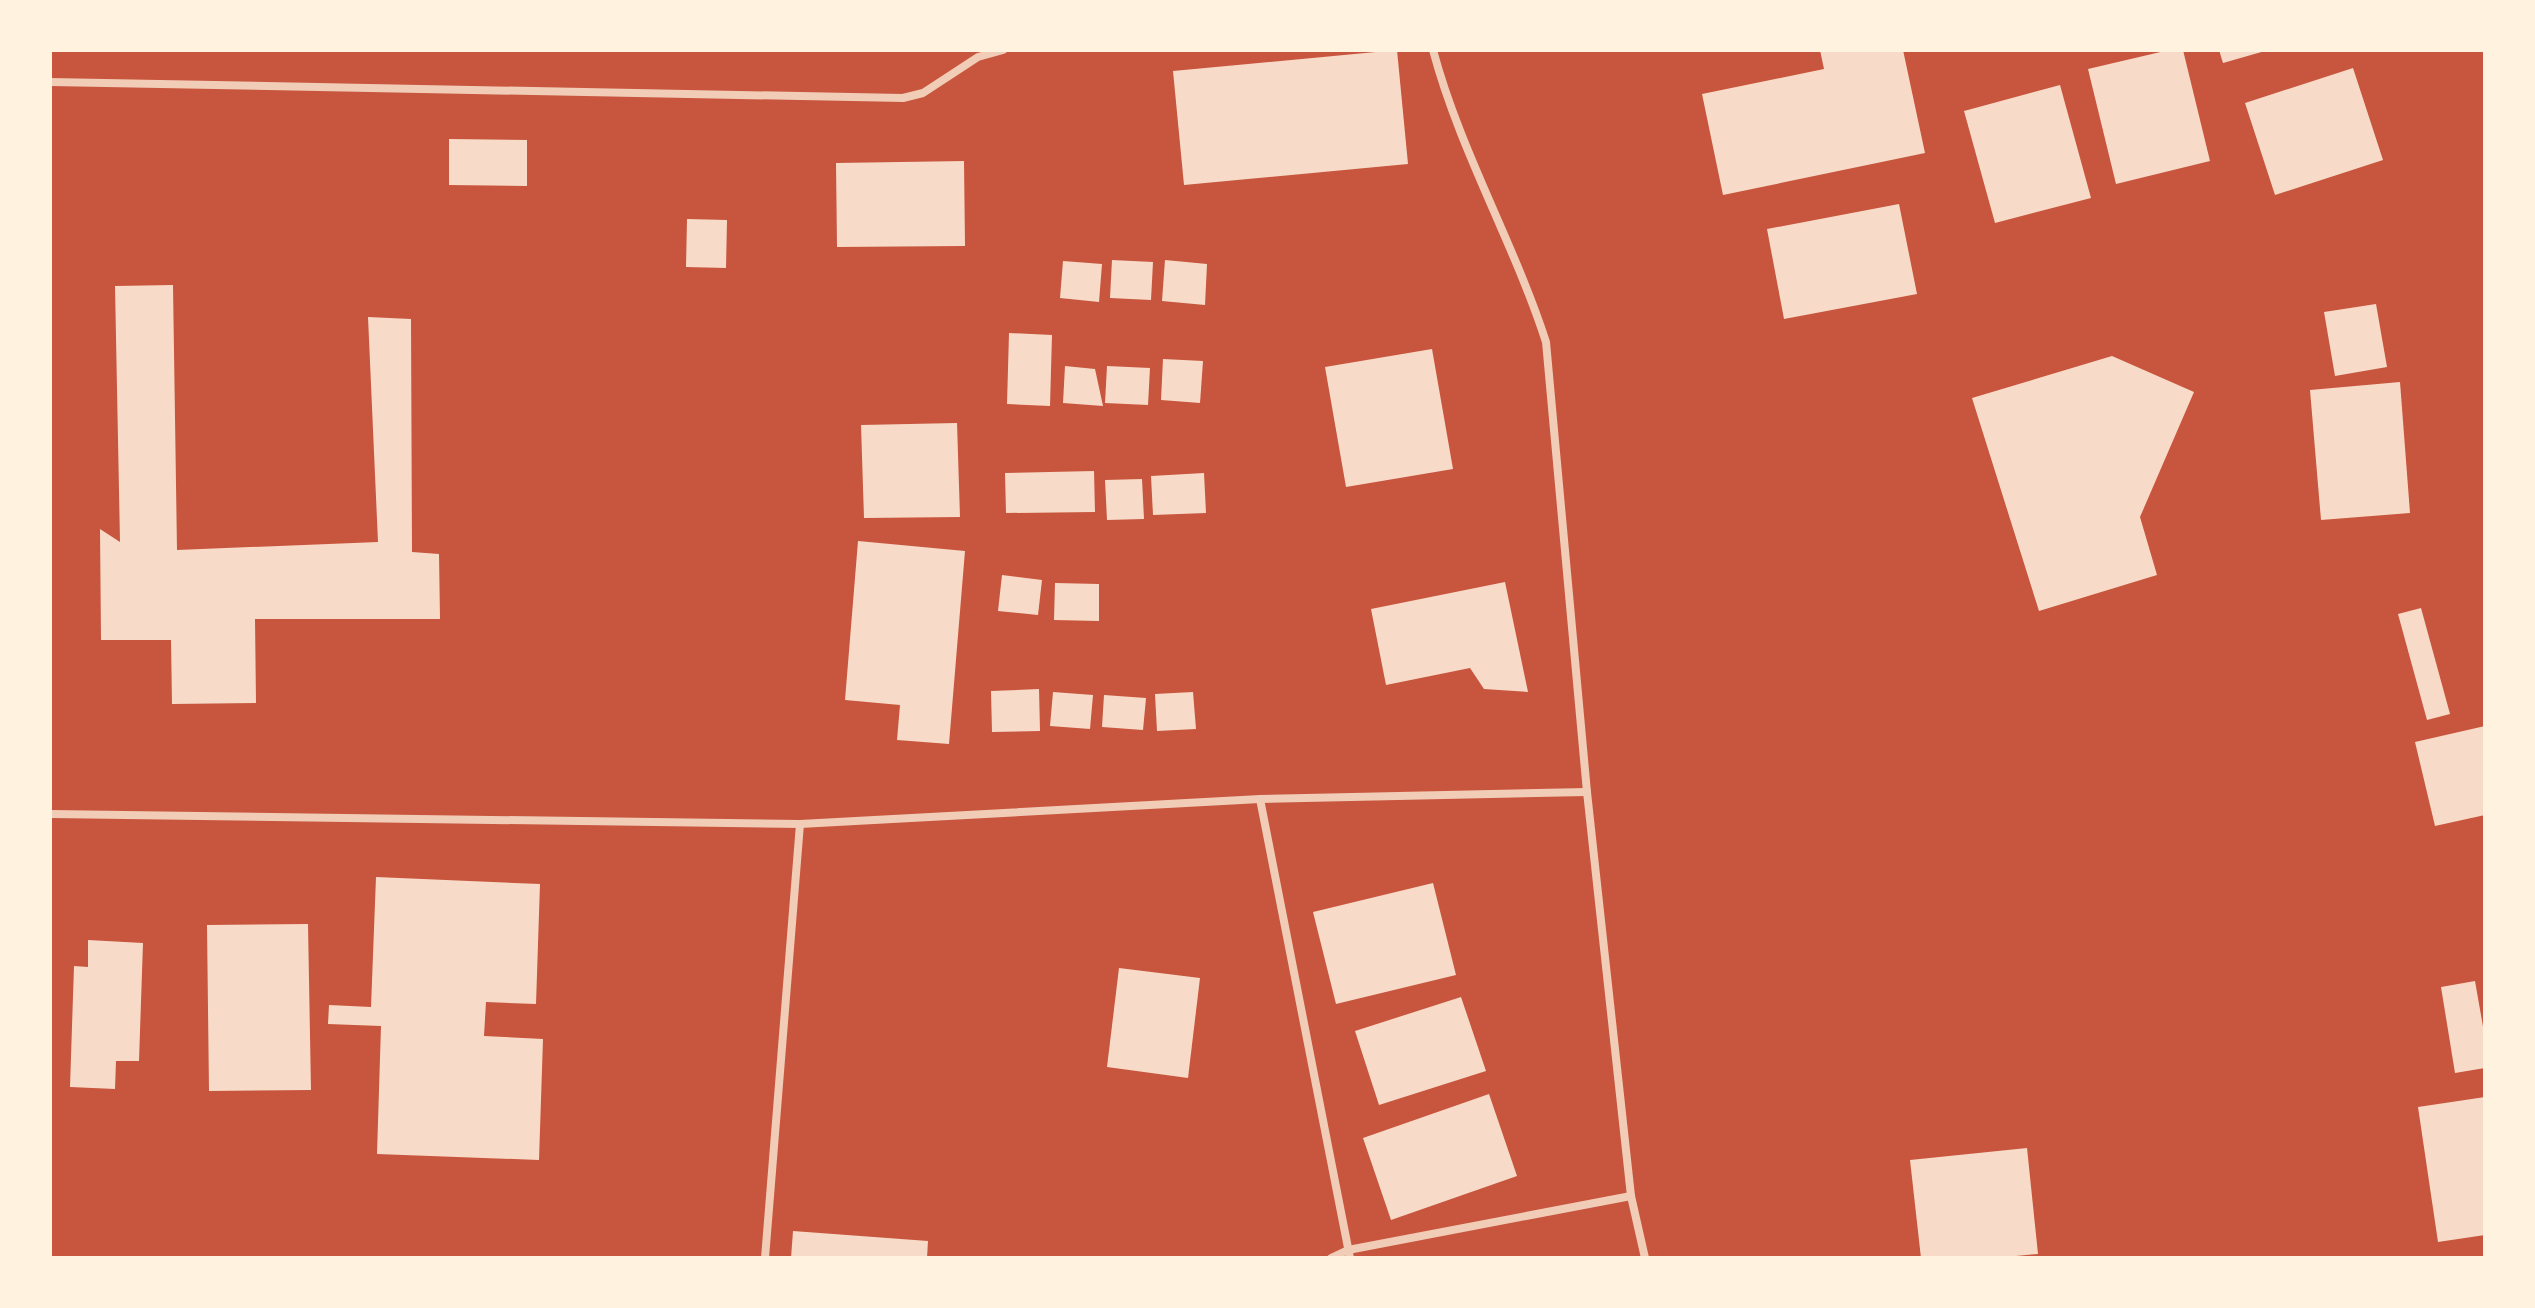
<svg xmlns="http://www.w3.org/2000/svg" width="2535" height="1308" font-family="'Exo 2',sans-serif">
  <rect width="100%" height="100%" fill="#c8553d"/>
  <!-- building -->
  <g fill="#f7dbc8">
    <polygon points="1397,50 1408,164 1184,185 1173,71"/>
    <polygon points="1820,50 1903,50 1925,153 1723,195 1702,94 1824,69"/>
    <polygon points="2169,50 2183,50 2210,161 2116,184 2088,69"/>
    <polygon points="2219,50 2265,50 2265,51 2223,63"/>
    <polygon points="2353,68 2383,160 2275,195 2245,103"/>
    <polygon points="2060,85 2091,198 1995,223 1964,111"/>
    <polygon points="449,139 527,140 527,186 449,185"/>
    <polygon points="964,161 965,246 837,247 836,163"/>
    <polygon points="1899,204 1917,294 1784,319 1767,229"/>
    <polygon points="687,219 727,220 726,268 686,267"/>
    <polygon points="1112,260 1153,262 1151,300 1110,298"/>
    <polygon points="1165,260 1207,264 1205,305 1162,301"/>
    <polygon points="1063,261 1102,264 1099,302 1060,298"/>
    <polygon points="173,285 177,550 378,542 368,317 411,319 412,552 439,554 440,619 255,619 256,703 172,704 171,640 101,640 100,529 120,542 115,286"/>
    <polygon points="2376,304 2387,367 2335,376 2324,312"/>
    <polygon points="1009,333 1052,335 1050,406 1007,404"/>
    <polygon points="1432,349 1453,469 1346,487 1325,367"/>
    <polygon points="2112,356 2194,392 2140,517 2157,575 2039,611 1972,398"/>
    <polygon points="1163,359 1203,361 1200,403 1161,400"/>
    <polygon points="1065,366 1095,369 1103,406 1063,403"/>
    <polygon points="1107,366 1150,368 1148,405 1105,403"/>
    <polygon points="2400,382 2410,513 2321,520 2310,390"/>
    <polygon points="957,423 960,517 864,518 861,425"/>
    <polygon points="1094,471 1095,512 1006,513 1005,473"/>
    <polygon points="1204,473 1206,513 1153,515 1151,476"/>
    <polygon points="1142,479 1144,519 1107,520 1105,480"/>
    <polygon points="858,541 965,551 949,744 897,740 900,705 845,700"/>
    <polygon points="1002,575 1042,580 1038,615 998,611"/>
    <polygon points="1505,582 1528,692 1484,689 1470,668 1386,685 1371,609"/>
    <polygon points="1055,583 1099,584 1099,621 1054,620"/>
    <polygon points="2421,608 2450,714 2427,720 2398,614"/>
    <polygon points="1039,689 1040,731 992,732 991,691"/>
    <polygon points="1053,692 1093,695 1090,729 1050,726"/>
    <polygon points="1193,692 1196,729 1157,731 1155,694"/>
    <polygon points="1104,695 1146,698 1143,730 1102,727"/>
    <polygon points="2485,726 2485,815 2435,826 2415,742"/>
    <polygon points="376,877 540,884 536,1004 486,1002 484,1036 543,1039 539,1160 377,1154 381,1026 328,1024 329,1005 371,1007"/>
    <polygon points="1433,883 1456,975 1336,1004 1313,912"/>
    <polygon points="308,924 311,1090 209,1091 207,925"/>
    <polygon points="88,940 143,943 139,1061 116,1061 115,1089 70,1087 74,966 88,967"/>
    <polygon points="1119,968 1200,978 1188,1078 1107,1067"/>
    <polygon points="2475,981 2485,1038 2485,1068 2455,1073 2441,987"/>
    <polygon points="1461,997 1486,1071 1379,1105 1355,1031"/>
    <polygon points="1489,1094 1517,1176 1391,1220 1363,1138"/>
    <polygon points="2485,1097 2485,1235 2438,1242 2418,1107"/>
    <polygon points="2027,1148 2038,1254 1995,1258 1921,1258 1910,1160"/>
    <polygon points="793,1231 928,1241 927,1258 791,1258"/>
  </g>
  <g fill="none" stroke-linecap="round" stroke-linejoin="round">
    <!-- minor -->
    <g stroke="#f1ccb7" stroke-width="8">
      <path d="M1433,50C1460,151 1514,243 1546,342L1587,792L1631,1196L1645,1258"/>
      <polyline points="50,82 903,98 923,93 978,57 1003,50"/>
      <polyline points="1260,799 1350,1258"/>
      <polyline points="50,814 800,824 1260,799 1587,792"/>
      <polyline points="765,1258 800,824"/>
      <polyline points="1331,1258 1348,1250 1631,1196"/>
    </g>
  </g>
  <!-- border -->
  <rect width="2535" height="1308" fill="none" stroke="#fff3e0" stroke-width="104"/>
</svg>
